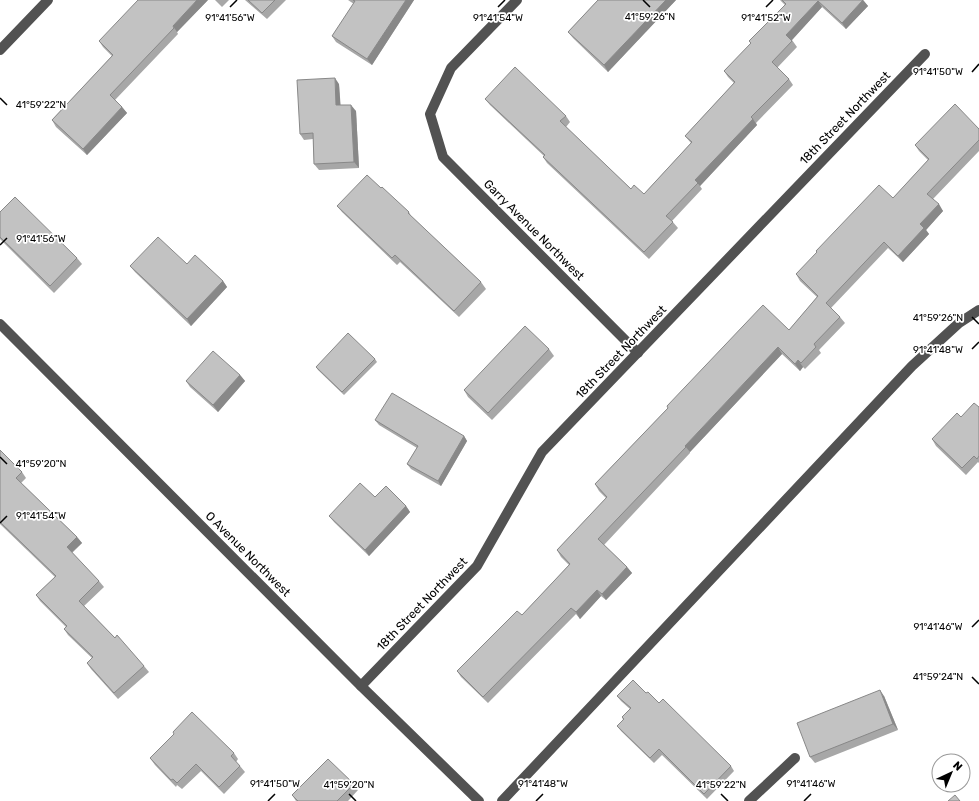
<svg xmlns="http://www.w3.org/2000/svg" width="979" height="801" font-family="Rubik,sans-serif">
  <rect width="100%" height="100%" fill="#fff"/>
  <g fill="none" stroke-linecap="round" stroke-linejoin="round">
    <!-- minor -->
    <g stroke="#525252" stroke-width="10">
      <polyline points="517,0 451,68 430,114 443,157 638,353"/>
      <polyline points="0,50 48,0"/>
      <polyline points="0,324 361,686 479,801"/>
      <polyline points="361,686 477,566 542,452 925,54"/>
      <polyline points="502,801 912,366 959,323 979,310"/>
      <polyline points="749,801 795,758"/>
    </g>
  </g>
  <!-- wall -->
  <g fill="#a7a7a7">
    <polygon points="208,0 177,32 178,34 115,100 122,107 127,113 87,155 56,127 52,120 112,56 103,47 99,41"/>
    <polygon points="215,0 229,0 222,7"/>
    <polygon points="245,0 286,0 267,19"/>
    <polygon points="348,0 414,0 372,65 336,42 332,36 354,4"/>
    <polygon points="598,0 676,0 608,72 573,38 568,32"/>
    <polygon points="780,0 863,0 868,6 846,29 822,7 792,40 797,47 777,68 789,79 793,85 756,123 757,125 700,186 702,189 672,221 678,228 649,259 547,163 543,157 544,156 490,105 485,99 566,116 570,122 566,127 631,189 644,194 691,143 685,136 734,83 728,77 724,71 751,44 749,41 785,5"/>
    <polygon points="339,84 340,105 356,111 359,168 319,170 314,164 313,139 304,140 300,134"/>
    <polygon points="979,129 979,151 933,199 943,211 926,230 929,234 903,262 888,248 831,308 840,317 845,323 819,350 821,353 805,369 803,367 800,371 782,354 690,452 690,453 604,545 627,567 632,573 606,600 601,596 580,619 576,614 488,703 461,677 457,671 522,615 569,565 561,557 557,550 606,498 599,491 595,484 668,408 667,406 789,330 817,297 800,281 796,274 893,198 928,160 919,151 915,145"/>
    <polygon points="381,188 409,212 411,216 481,282 486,289 459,317 400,262 397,265 342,212 337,206"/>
    <polygon points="0,212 77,258 82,264 54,293 0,239"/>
    <polygon points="130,266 223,281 227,287 191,326 135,272"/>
    <polygon points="549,349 554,356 492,420 468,397 464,390"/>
    <polygon points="375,359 377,362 344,395 318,370 316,367"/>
    <polygon points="240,375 245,381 218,412 190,387 186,381"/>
    <polygon points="979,407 979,463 978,462 966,475 936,446 932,439 961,417"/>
    <polygon points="375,420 464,436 467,441 441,486 411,469 407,464 417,448 379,425"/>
    <polygon points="0,450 22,472 26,478 21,483 77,537 82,543 72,553 99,581 104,587 84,606 115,638 144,666 149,672 118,699 91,669 87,663 92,658 68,635 64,629 66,627 40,601 36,595 55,577 0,524"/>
    <polygon points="375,497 406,506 410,512 369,556 334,522 329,516"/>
    <polygon points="646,693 659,703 731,766 734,771 707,799 662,755 654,763 621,731 617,726 623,720 622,717 630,709 621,701 617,696"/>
    <polygon points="884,696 898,730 815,763 810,757"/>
    <polygon points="234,753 238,759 236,762 240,766 245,772 224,794 201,771 182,789 177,785 176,787 155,765 150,758"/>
    <polygon points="354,784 358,790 348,801 296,801 292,795"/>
  </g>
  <!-- shaded-wall -->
  <g fill="#888">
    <polygon points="197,0 208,0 177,32 173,26"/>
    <polygon points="406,0 414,0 372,65 367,59"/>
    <polygon points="666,0 676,0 608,72 604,65"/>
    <polygon points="863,0 868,6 846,29 842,23"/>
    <polygon points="818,1 822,7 791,41 786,35"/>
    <polygon points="335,78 339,84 341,111 336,105"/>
    <polygon points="351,105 356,111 359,168 354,162"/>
    <polygon points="122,107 127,113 87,155 83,149"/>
    <polygon points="753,119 757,125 700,186 695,180"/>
    <polygon points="939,204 943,211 926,230 929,234 903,262 898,256 920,224"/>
    <polygon points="223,281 227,287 191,326 187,319"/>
    <polygon points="778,347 782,354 690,452 685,446"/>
    <polygon points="798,360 803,367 800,371 795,364"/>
    <polygon points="240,375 245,381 218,412 213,405"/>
    <polygon points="464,436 467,441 441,486 438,481"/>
    <polygon points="406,506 410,512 369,556 365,550"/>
    <polygon points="77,537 82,543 71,553 67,547"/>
    <polygon points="627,567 632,573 606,600 602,594"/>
    <polygon points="597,590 601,596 580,619 576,612"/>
    <polygon points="880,690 884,696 898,730 893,724"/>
  </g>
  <!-- building -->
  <g fill="#c2c2c2" stroke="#888">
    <polygon points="138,0 197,0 173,26 174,28 110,95 122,107 83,149 52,120 113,55 99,41"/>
    <polygon points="248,0 275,0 262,13"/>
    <polygon points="353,0 406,0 367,59 332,36 355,1"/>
    <polygon points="598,0 666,0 604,65 568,32"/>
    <polygon points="782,0 863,0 842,23 818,1 786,35 792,41 772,62 789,79 751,117 753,119 695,180 698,183 666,216 673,222 644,252 543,157 545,155 485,99 515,67 566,116 560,121 631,189 634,185 644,194 692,142 685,136 735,82 724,71 751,43 749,41 786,4"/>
    <polygon points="335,78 336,105 351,105 354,162 314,164 313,133 300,134 297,80"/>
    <polygon points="955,104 979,129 979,140 927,194 939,204 920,224 924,228 898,256 884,242 826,303 840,317 814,344 816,347 801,363 798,360 795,364 778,347 685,446 686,447 598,539 627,567 602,594 597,590 576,612 571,608 483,697 457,671 517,611 522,615 570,564 557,550 607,497 595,484 668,408 667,406 763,305 789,330 818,296 796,274 817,252 816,251 879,185 893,198 929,159 915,145"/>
    <polygon points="367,175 381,188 382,187 409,212 408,213 481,282 454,311 395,255 392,258 337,206"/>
    <polygon points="15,197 77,258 50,286 0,237 0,212"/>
    <polygon points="158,237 187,264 195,255 223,281 187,319 130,266"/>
    <polygon points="525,326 549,349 488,413 464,390"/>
    <polygon points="348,333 375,359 342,392 316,367"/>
    <polygon points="213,351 240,375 213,405 186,381"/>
    <polygon points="392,393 464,436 438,481 407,464 418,446 375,420"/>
    <polygon points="974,403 979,407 979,456 977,459 974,456 962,468 932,439 957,413 961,417"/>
    <polygon points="0,450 22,472 16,478 77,537 67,547 99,581 79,601 115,638 117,635 144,666 114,693 87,663 93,657 64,629 67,626 36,595 56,576 0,522"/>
    <polygon points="360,483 375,497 386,486 406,506 365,550 329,516"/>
    <polygon points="633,680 646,693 648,692 659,703 663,699 731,766 704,794 659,749 650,758 617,726 624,719 622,717 631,708 617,696"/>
    <polygon points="880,690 893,724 810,757 797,723"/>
    <polygon points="192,712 234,753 231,756 240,766 219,787 196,764 177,783 173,779 171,780 150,758 174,734 173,732"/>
    <polygon points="328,759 354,784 337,801 298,801 292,795"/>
    <polygon points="955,795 960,801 948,801"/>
  </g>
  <!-- ticks -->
  <path fill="none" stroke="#000" stroke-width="1.5" d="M643,0L650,7M230,7L237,0M498,7L505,0M766,7L773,0M972,72L979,64M0,98L7,105M0,245L7,238M972,317L979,324M972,349L979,342M0,457L7,464M0,523L7,516M972,627L979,620M972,677L979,684M349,794L356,801M721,794L728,801M268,801L275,794M536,801L543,794M804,801L811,794"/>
  <g text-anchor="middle" stroke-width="3.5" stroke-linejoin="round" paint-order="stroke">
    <!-- street labels -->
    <g font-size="12" fill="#000" stroke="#fff">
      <text transform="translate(845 118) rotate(-46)" y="4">18th Street Northwest</text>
      <text transform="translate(534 230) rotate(45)" y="4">Garry Avenue Northwest</text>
      <text transform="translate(621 352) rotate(-46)" y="4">18th Street Northwest</text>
      <text transform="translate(248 554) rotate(45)" y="4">O Avenue Northwest</text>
      <text transform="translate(422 604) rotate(-46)" y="4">18th Street Northwest</text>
    </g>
  </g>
  <g font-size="10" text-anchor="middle" fill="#000" stroke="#fff" stroke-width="3.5" stroke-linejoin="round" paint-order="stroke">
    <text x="650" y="20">41°59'26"N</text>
    <text x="230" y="21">91°41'56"W</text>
    <text x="498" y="21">91°41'54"W</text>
    <text x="766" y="21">91°41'52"W</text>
    <text x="938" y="75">91°41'50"W</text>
    <text x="41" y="108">41°59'22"N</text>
    <text x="41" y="242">91°41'56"W</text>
    <text x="938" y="321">41°59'26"N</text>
    <text x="938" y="353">91°41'48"W</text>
    <text x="41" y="467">41°59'20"N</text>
    <text x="41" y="519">91°41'54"W</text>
    <text x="938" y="630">91°41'46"W</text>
    <text x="938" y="680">41°59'24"N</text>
    <text x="275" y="787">91°41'50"W</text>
    <text x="543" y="787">91°41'48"W</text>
    <text x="811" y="787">91°41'46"W</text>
    <text x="349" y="788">41°59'20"N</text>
    <text x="721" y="788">41°59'22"N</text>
  </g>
  <!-- north arrow -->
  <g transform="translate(951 773) rotate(44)"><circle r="19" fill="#ffffff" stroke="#999999"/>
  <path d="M0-3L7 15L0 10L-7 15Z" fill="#000000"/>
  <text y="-6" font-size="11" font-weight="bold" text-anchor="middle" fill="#000000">N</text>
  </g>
</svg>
